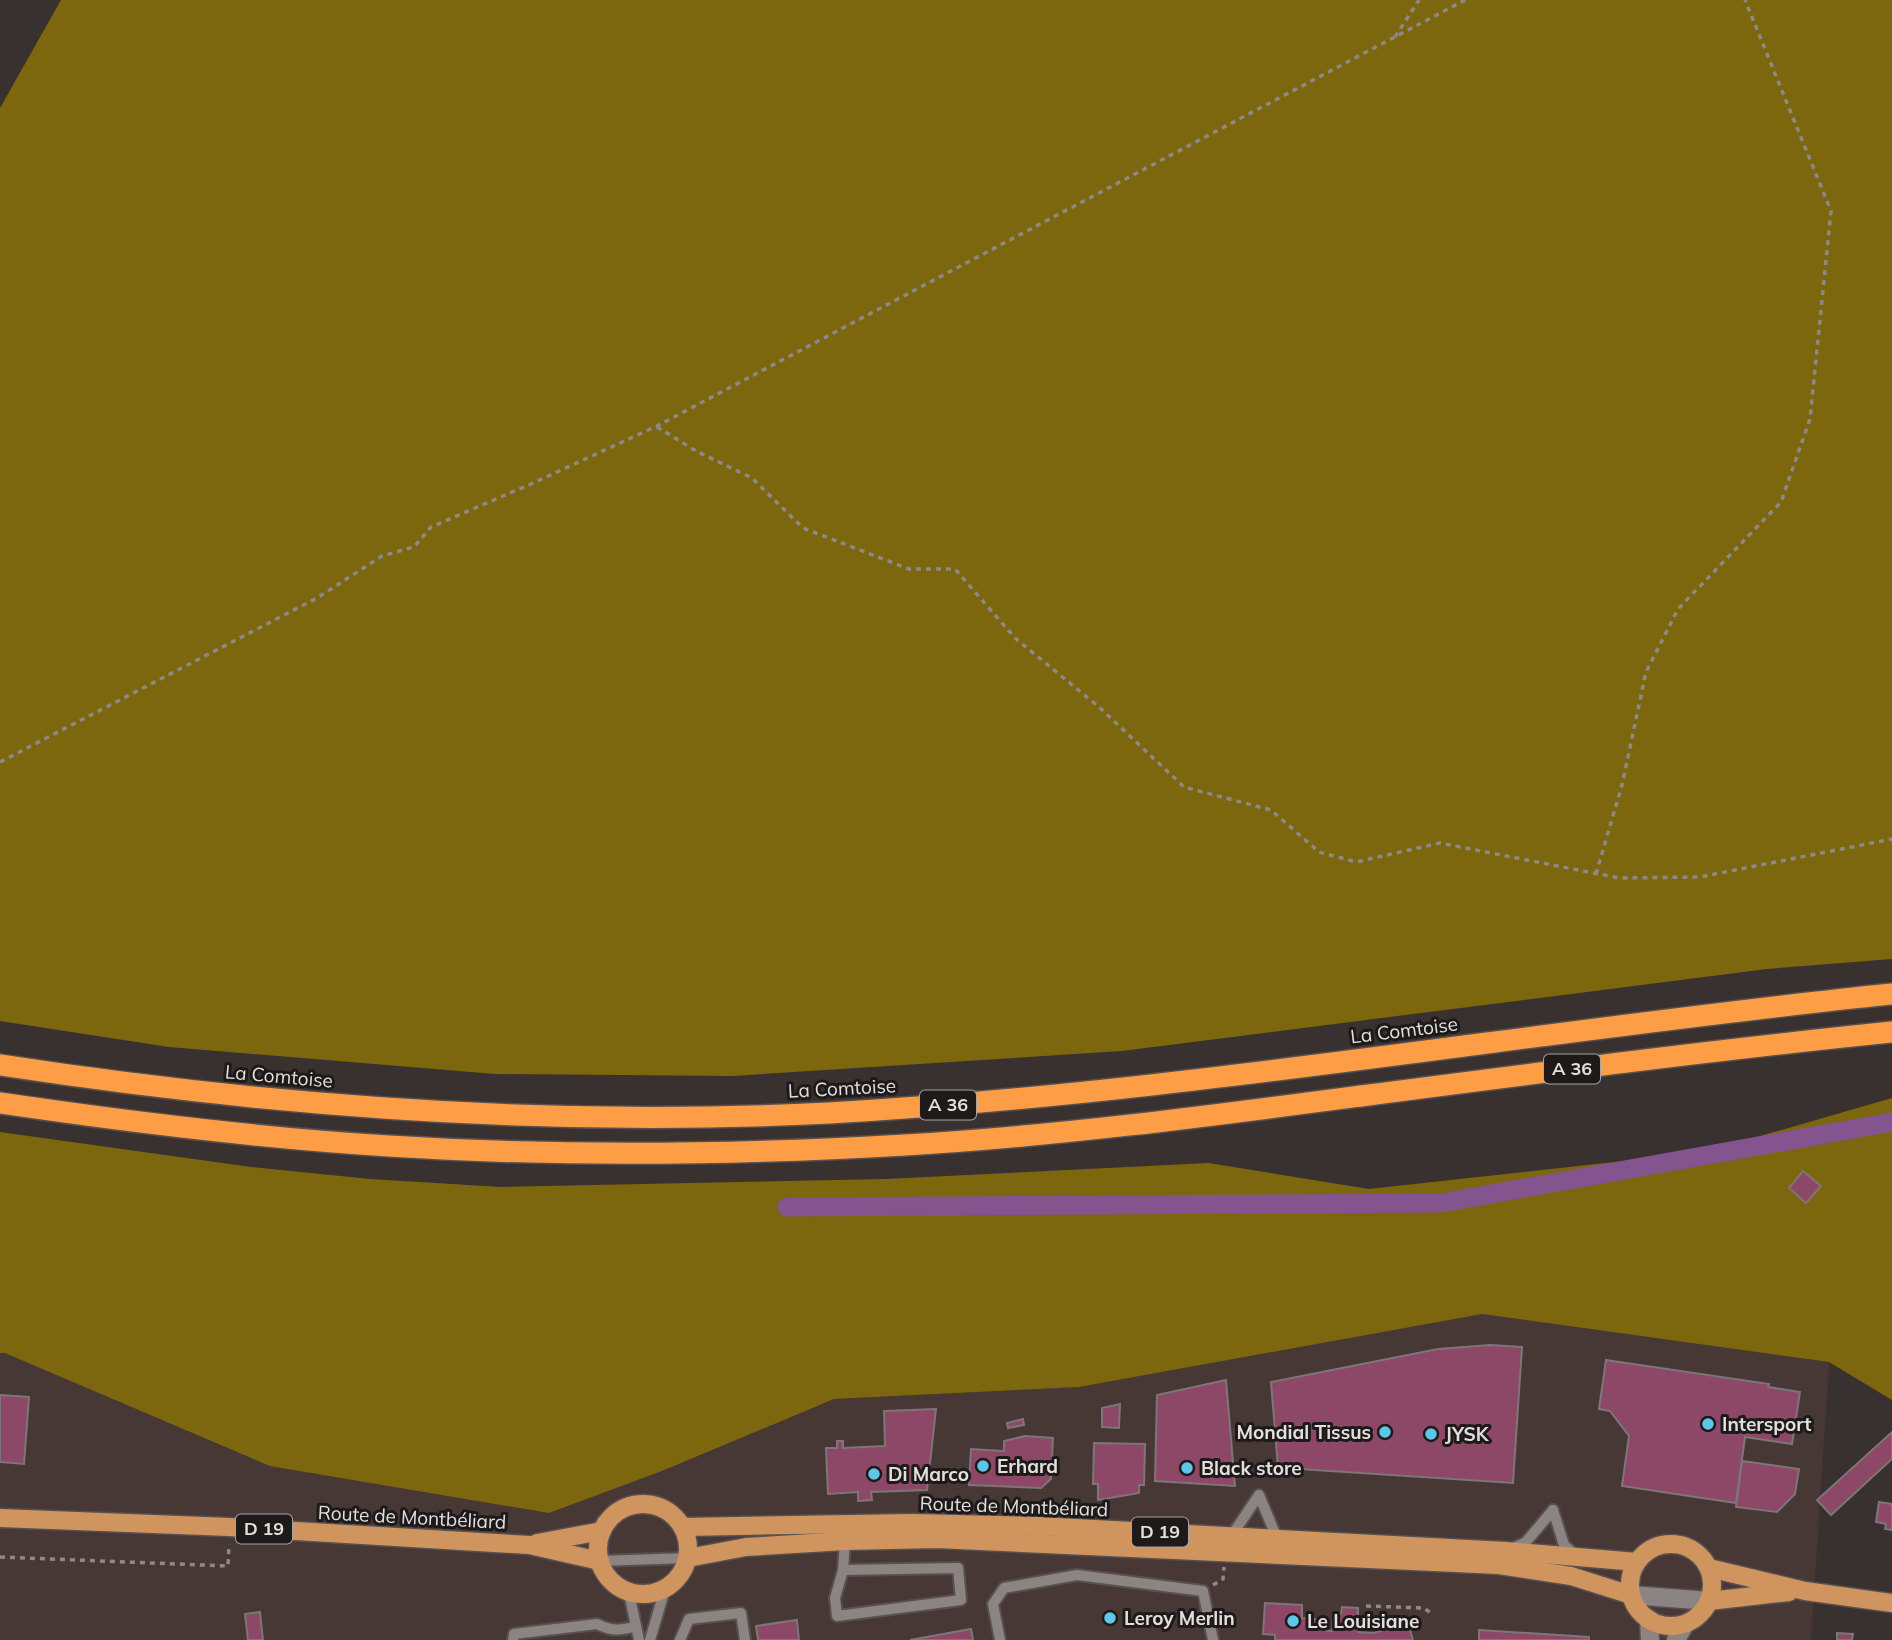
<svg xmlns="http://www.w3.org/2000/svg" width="1892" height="1640" font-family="Mulish,sans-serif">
  <rect width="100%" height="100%" fill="#393130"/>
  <!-- built -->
  <polygon fill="#473836" points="1482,1314 1829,1362 1811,1640 0,1640 0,1353 5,1353 549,1513 662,1471 834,1399 1079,1387"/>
  <!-- forest -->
  <g fill="#7d670e">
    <polygon points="61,0 1892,0 1892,959 1767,969 1122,1051 732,1076 495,1074 169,1047 0,1021 0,108"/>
    <polygon points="1892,1098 1892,1400 1829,1362 1482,1314 1079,1387 834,1399 662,1471 549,1513 270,1466 5,1353 0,1353 0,1132 251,1167 370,1179 501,1187 886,1179 1209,1163 1369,1189 1705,1152"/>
  </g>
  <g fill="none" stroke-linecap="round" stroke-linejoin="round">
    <!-- canal -->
    <polyline stroke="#83548d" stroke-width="19" points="787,1207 1441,1203 1892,1122"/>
  </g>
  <!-- building -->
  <g fill="#8e4867" stroke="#7d7578" stroke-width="2">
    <polygon points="1803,1171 1821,1186 1806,1203 1789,1188"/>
    <polygon points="1490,1345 1522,1347 1513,1483 1284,1468 1284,1475 1283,1468 1278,1468 1271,1382 1438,1349"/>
    <polygon points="1606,1360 1769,1384 1768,1387 1800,1392 1792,1444 1745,1437 1736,1503 1622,1486 1629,1436 1610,1411 1599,1409"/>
    <polygon points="1226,1380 1235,1486 1155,1481 1157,1395"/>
    <polygon points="0,1395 29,1397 24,1464 0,1462"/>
    <polygon points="1120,1404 1119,1428 1102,1427 1102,1408"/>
    <polygon points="936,1409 927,1490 871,1492 872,1500 858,1501 858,1492 828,1494 826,1448 837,1448 837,1441 843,1441 843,1448 885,1446 884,1411"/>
    <polygon points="1023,1419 1024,1425 1008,1428 1007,1423"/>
    <polygon points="1892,1432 1892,1459 1831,1515 1817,1500"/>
    <polygon points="1025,1436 1053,1438 1051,1479 1041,1488 969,1485 971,1449 1004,1451 1004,1441"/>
    <polygon points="1094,1443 1145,1444 1144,1485 1139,1485 1139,1493 1098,1500 1098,1484 1093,1484"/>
    <polygon points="1742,1461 1799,1469 1795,1494 1777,1512 1736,1507"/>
    <polygon points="1879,1502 1892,1504 1892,1530 1885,1529 1886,1524 1876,1522"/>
    <polygon points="1265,1603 1302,1605 1302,1618 1323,1620 1323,1630 1332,1631 1333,1613 1341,1614 1342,1607 1358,1608 1358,1632 1374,1633 1408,1623 1413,1640 1275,1640 1275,1635 1263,1634"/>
    <polygon points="260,1612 263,1640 248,1640 245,1614"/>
    <polygon points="797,1620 799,1640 758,1640 756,1626"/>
    <polygon points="971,1629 973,1640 910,1640"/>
    <polygon points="1479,1630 1589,1637 1589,1640 1479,1640"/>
    <polygon points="1837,1633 1853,1634 1852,1640 1837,1640"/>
  </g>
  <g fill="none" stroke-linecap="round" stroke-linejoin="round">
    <defs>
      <g id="service">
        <polyline points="1553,1510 1564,1545 1575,1555"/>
        <polyline points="1232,1535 1259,1495 1277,1538"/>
        <polyline points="1509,1550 1526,1542 1553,1510"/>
        <polyline points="600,1561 688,1558"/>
        <polyline points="843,1570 958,1568 961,1600 837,1616 835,1598 843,1570 845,1541"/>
        <polyline points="629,1593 639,1640"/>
        <path d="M513,1640L514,1634L597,1624C611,1631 620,1631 636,1626"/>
        <polyline points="650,1640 665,1589"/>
        <polyline points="680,1640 689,1619 741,1613 745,1640"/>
        <polyline points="1000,1640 993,1604 1004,1588 1077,1575 1203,1591 1213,1640"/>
      </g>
      <g id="minor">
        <polyline points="1631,1595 1709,1601"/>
        <polyline points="1649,1619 1650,1640"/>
        <polyline points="1676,1640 1685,1624"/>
      </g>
      <g id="primary">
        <circle cx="643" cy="1549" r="45"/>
        <polyline points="0,1518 229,1527 529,1545 600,1561"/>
        <polyline points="683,1527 912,1523 1038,1526 1506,1551 1637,1562"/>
        <polyline points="537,1543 602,1531"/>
        <circle cx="1671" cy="1585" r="41"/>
        <polyline points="688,1558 746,1547 845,1541 937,1539 1499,1565 1571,1576 1631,1595"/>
        <polyline points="1709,1568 1805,1591 1892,1603"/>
        <polyline points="1709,1601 1789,1592"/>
      </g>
      <g id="motorway">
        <path d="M0,1065C274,1107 552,1127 829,1113C1185,1093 1537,1030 1892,994"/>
        <path d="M0,1103C129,1122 259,1138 389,1146C561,1157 733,1155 905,1145C1058,1136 1209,1116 1361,1096C1538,1073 1715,1050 1892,1032"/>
      </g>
    </defs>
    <!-- service casing -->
    <use href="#service" stroke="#57504f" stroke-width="14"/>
    <!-- minor casing -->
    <use href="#minor" stroke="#57504f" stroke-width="21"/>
    <!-- primary casing -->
    <use href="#primary" stroke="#57504f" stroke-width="21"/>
    <!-- motorway casing -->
    <use href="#motorway" stroke="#57504f" stroke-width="24"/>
    <!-- path -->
    <g stroke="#8e8887" stroke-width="3.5" stroke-dasharray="5 5" stroke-linecap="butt">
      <polyline points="1395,37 1419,0"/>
      <polyline points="657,427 696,451 752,478 803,528 909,569 955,569 1015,638 1099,707 1184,787 1271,810 1319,852 1356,862 1440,843 1619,878 1700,877 1892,839"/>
      <polyline points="0,762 317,598 382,556 414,547 431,527 531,484 657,426 1465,0"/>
      <polyline points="1596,874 1622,785 1646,672 1678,609 1781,502 1810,419 1831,211 1745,0"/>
      <polyline points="0,1557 228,1566 229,1544"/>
      <polyline points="1213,1585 1223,1579 1224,1567"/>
      <polyline points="1366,1606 1424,1608 1432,1614"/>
    </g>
    <!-- service -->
    <use href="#service" stroke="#8c8482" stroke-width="10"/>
    <!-- minor -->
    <use href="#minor" stroke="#8c8482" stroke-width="18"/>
    <!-- primary -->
    <use href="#primary" stroke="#d0945f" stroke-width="18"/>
    <!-- motorway -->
    <use href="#motorway" stroke="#fd9e47" stroke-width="21"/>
  </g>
  <!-- markers -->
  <g fill="#5cc7e8" stroke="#1e1a1a" stroke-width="2.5">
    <circle cx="1708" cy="1424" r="7"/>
    <circle cx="1385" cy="1432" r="7"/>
    <circle cx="1431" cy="1434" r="7"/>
    <circle cx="983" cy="1466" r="7"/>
    <circle cx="1187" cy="1468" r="7"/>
    <circle cx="874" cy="1474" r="7"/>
    <circle cx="1110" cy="1618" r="7"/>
    <circle cx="1293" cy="1621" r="7"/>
  </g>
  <g text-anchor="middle" stroke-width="6" stroke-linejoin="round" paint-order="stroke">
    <!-- shield labels -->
    <g fill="#1e1a1a" stroke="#a8a4a3" stroke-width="2">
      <rect x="1544" y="1054.5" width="56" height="29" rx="5"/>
      <rect x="920" y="1090.5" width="56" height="29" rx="5"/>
      <rect x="236" y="1514.5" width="56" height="29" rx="5"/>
      <rect x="1132" y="1517.5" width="56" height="29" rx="5"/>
    </g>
    <g font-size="18" font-weight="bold" fill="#e3dfde">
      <text x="1572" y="1075">A 36</text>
      <text x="948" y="1111">A 36</text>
      <text x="264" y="1535">D 19</text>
      <text x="1160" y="1538">D 19</text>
    </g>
    <!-- street labels -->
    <g font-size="19" fill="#e3dfde" stroke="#1e1a1a">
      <text transform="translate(1404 1030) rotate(-7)" y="7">La Comtoise</text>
      <text transform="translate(279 1076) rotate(5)" y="7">La Comtoise</text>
      <text transform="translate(842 1088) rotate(-3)" y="7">La Comtoise</text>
      <text transform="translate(1014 1506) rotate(2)" y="7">Route de Montbéliard</text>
      <text transform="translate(412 1517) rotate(3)" y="7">Route de Montbéliard</text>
    </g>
    <!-- poi labels -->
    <g font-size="19" font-weight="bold" fill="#e3dfde" stroke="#1e1a1a" text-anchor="start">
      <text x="1722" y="1431">Intersport</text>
      <text x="1371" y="1439" text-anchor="end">Mondial Tissus</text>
      <text x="1445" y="1441">JYSK</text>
      <text x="997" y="1473">Erhard</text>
      <text x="1201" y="1475">Black store</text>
      <text x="888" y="1481">Di Marco</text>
      <text x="1124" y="1625">Leroy Merlin</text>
      <text x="1307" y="1628">Le Louisiane</text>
    </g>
  </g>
</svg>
